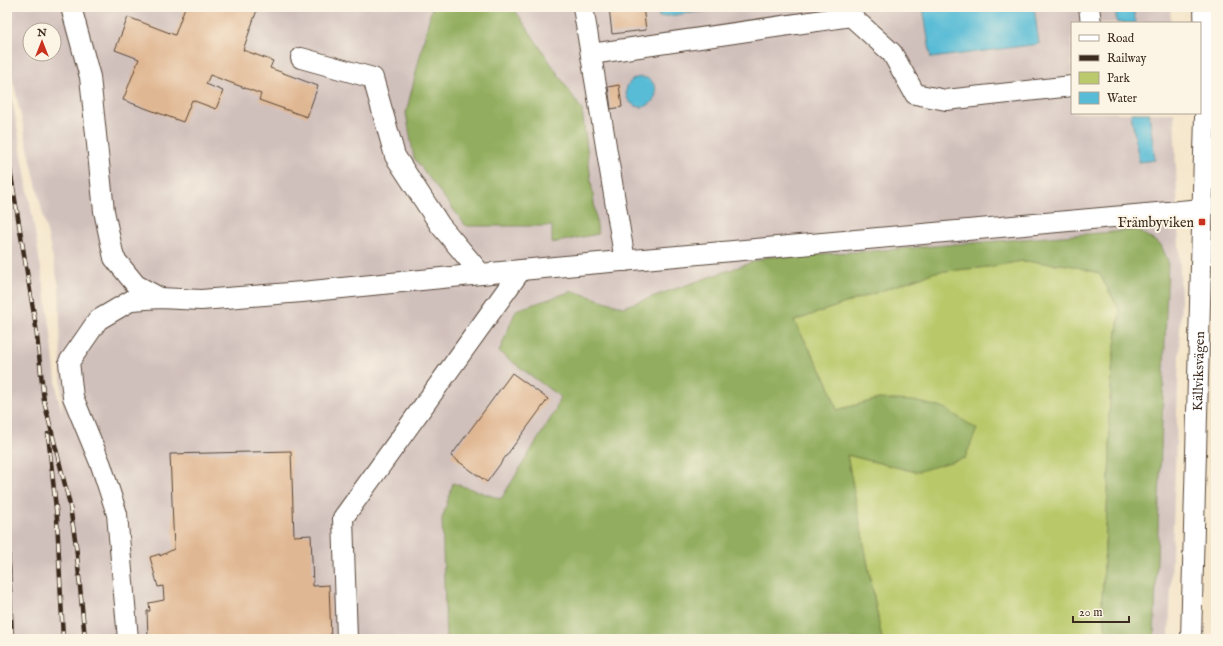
<svg xmlns="http://www.w3.org/2000/svg" width="1223" height="646" font-family="'IM FELL English',serif">
  <rect width="100%" height="100%" fill="#fcf5e5"/>
  <filter id="ink" filterUnits="userSpaceOnUse"><feTurbulence type="fractalNoise" baseFrequency=".025" numOctaves="2"/><feDisplacementMap in="SourceGraphic" scale="8" xChannelSelector="R" yChannelSelector="G"/><feConvolveMatrix kernelMatrix="1 2 1 2 8 2 1 2 1" color-interpolation-filters="sRGB"/></filter>
  <filter id="wash" filterUnits="userSpaceOnUse"><feTurbulence type="fractalNoise" baseFrequency=".012" numOctaves="4" result="noise"/><feDisplacementMap in="SourceGraphic" scale="16" xChannelSelector="R" yChannelSelector="G"/><feGaussianBlur stdDeviation="0.9" result="paint"/><feColorMatrix in="noise" values="0 0 0 0 0 0 0 0 0 0 0 0 0 0 0 0 0 1.4 0 .05"/><feComposite in="paint" operator="in"/></filter>
  <g filter="url(#wash)">
    <rect width="100%" height="100%" fill="#f4e5c9"/>
    <!-- industrial -->
    <path fill="#d0c0bc" fill-rule="evenodd" d="M7,7H1170L1171,23H1072V113H1174L1181,299L1169,639H7V80L14,109L36,238L50,325L58,398L62,412L59,286L7,54ZM30,30H54V54H30Z"/>
    <!-- green -->
    <polygon fill="#b9c96b" stroke="#7a7a44" points="1022,261 1069,265 1099,273 1120,311 1113,359 1109,415 1110,456 1102,600 1107,639 882,639 847,455 916,472 879,399 837,410 827,381 794,321 935,272 988,267"/>
    <!-- forest -->
    <g fill="#92ad5f" stroke="#666c3e">
      <polygon points="432,7 513,7 582,110 598,234 552,243 552,226 466,226 414,158 406,113"/>
      <polygon points="1137,230 1161,245 1168,261 1154,639 1107,639 1102,600 1110,456 1109,415 1113,359 1120,311 1099,273 1069,265 1022,261 988,267 935,272 794,321 827,381 837,410 879,399 914,401 944,408 977,429 965,458 916,472 847,455 882,639 446,639 442,519 453,483 501,499 554,413 560,397 499,352 516,310 573,291 623,307 767,257 871,251"/>
    </g>
    <!-- water -->
    <g fill="#58bcd6" stroke="#4a737a">
      <polygon points="658,7 737,7 659,17"/>
      <polygon points="923,7 1034,7 1039,44 931,58"/>
      <polygon points="1115,7 1133,7 1136,23 1117,23"/>
      <circle cx="641" cy="92" r="15"/>
      <polygon points="1131,113 1149,113 1155,160 1139,162"/>
    </g>
    <g id="blocks">
      <!-- building -->
      <g fill="#e0b793">
        <polygon points="185,7 258,7 243,50 273,61 270,68 318,86 307,117 259,100 261,94 210,75 206,84 223,91 216,109 192,100 183,122 123,100 139,59 115,50 128,17 175,35"/>
        <polygon points="609,7 643,7 646,30 612,34"/>
        <polygon points="619,85 622,107 611,109 608,87"/>
        <polygon points="512,373 548,399 487,482 451,456"/>
        <polygon points="291,451 294,536 311,535 313,586 329,585 331,639 148,639 147,611 150,611 149,603 164,600 163,586 158,587 150,557 160,554 160,556 174,549 170,454"/>
      </g>
    </g>
  </g>
  <g filter="url(#ink)">
    <use href="#blocks" fill-opacity="0" stroke="#574638" stroke-width="1"/>
    <g fill="none" stroke-linecap="round" stroke-linejoin="round">
      <defs>
        <g id="minor">
          <polyline points="71,7 90,77 104,211 114,258 136,285 160,298"/>
          <polyline points="583,7 625,261"/>
          <polyline points="1089,7 1091,23"/>
          <polyline points="591,54 851,16 892,53 915,94 946,100 1072,86"/>
          <polyline points="301,58 373,78 395,156 440,225 481,274"/>
          <polyline points="128,639 117,514 101,465 73,397 69,362 98,320 132,300 160,298 201,300 302,292 521,270 1202,209"/>
          <polyline points="347,639 343,518 521,270"/>
          <path id="s1" d="M1191,639L1206,79L1204,7"/>
        </g>
      </defs>
      <!-- minor casing -->
      <use href="#minor" stroke="#574638" stroke-width="22"/>
      <!-- minor -->
      <use href="#minor" stroke="#fff" stroke-width="20"/>
      <defs>
        <g id="rail">
          <polyline points="7,151 36,327 44,401 69,501 76,545 85,639"/>
          <polyline points="48,434 57,518 63,639"/>
          <polyline points="7,520 12,639"/>
        </g>
      </defs>
      <!-- rail casing -->
      <use href="#rail" stroke="#3b2a1e" stroke-width="4.5"/>
      <!-- rail -->
      <use href="#rail" stroke="#fcf5e5" stroke-width="3" stroke-dasharray="9" stroke-linecap="butt"/>
    </g>
  </g>
  <!-- markers -->
  <rect fill="#c8321e" stroke="#fcf5e5" stroke-width="1.5" x="1198" y="218" width="8" height="8" rx="2"/>
  <g text-anchor="middle" stroke-width="4" stroke-linejoin="round" paint-order="stroke">
    <!-- poi labels -->
    <g font-size="14" fill="#3b2a1e" stroke="#fcf5e5" text-anchor="end">
      <text x="1194" y="227">Främbyviken</text>
    </g>
    <!-- street labels -->
    <g font-size="14" fill="#3b2a1e" stroke="#fcf5e5">
      <text dy="5" stroke="none"><textPath href="#s1" startOffset="268">Källviksvägen</textPath></text>
    </g>
  </g>
  <!-- margin -->
  <rect width="1223" height="646" fill="none" stroke="#fcf5e5" stroke-width="24"/>
  <!-- legend -->
  <rect x="1071" y="22" width="130" height="92" fill="#fcf5e5" stroke="#afa495"/>
  <rect x="1079" y="35" width="20" height="6" fill="#ffffff" stroke="#afa495"/>
  <text x="1107" y="42" font-size="12" fill="#3b2a1e">Road</text>
  <rect x="1079" y="55" width="20" height="6" fill="#3b2a1e" stroke="#afa495"/>
  <text x="1107" y="62" font-size="12" fill="#3b2a1e">Railway</text>
  <rect x="1079" y="72" width="20" height="12" fill="#b9c96b" stroke="#afa495"/>
  <text x="1107" y="82" font-size="12" fill="#3b2a1e">Park</text>
  <rect x="1079" y="92" width="20" height="12" fill="#58bcd6" stroke="#afa495"/>
  <text x="1107" y="102" font-size="12" fill="#3b2a1e">Water</text>
  <!-- north arrow -->
  <g transform="translate(42 42)"><circle r="19" fill="#fcf5e5" stroke="#afa495"/>
  <path d="M0-3L7 15L0 10L-7 15Z" fill="#c8321e"/>
  <text y="-6" font-size="11" font-weight="bold" text-anchor="middle" fill="#3b2a1e">N</text>
  </g>
  <!-- scale -->
  <path d="M1073 616v6h56v-6" fill="none" stroke="#3b2a1e" stroke-width="2"/>
  <text x="1079" y="616" font-size="12" fill="#3b2a1e" stroke="#fcf5e5" stroke-width="3" paint-order="stroke">20 m</text>
</svg>
